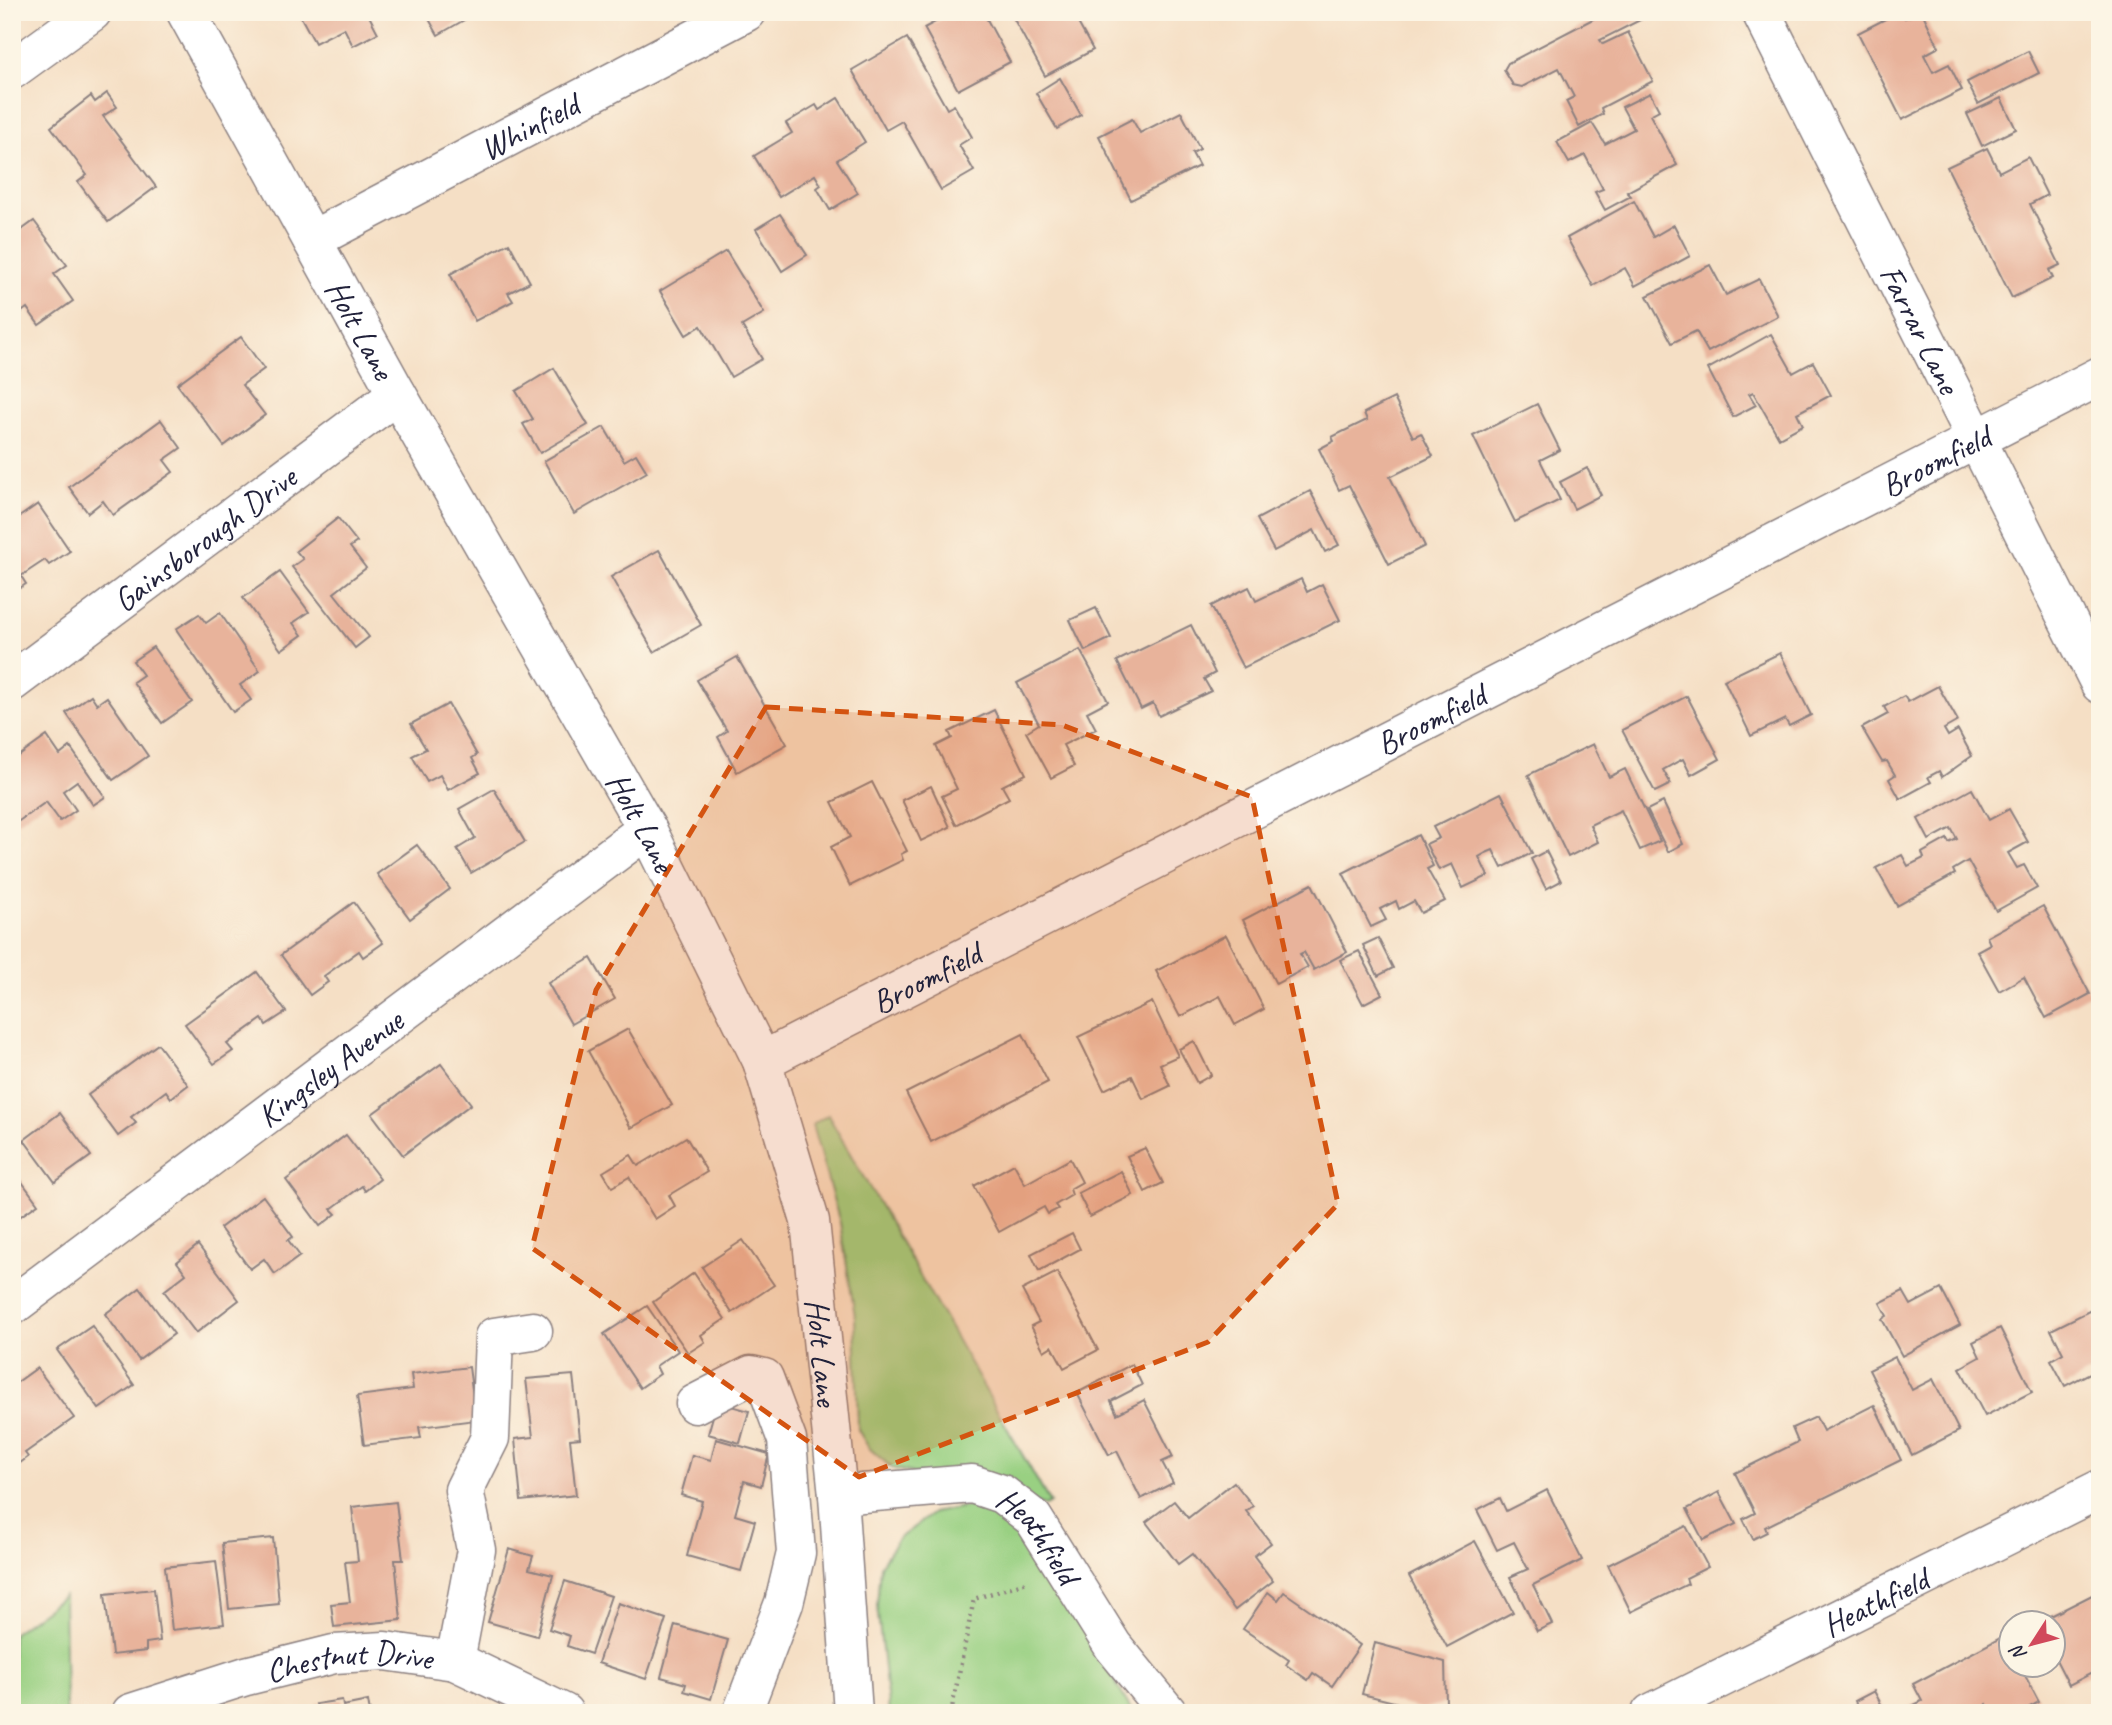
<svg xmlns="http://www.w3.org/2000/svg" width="2112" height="1725" font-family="Caveat,sans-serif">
  <rect width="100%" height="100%" fill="#fcf5e5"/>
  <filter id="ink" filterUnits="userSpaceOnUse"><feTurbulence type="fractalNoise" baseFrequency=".0143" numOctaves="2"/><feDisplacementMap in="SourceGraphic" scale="14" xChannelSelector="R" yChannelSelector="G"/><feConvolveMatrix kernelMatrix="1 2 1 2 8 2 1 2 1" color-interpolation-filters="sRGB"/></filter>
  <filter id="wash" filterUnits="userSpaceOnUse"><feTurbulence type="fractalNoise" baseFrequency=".00686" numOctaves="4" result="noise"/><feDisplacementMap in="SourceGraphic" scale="28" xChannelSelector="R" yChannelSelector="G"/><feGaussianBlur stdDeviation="1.57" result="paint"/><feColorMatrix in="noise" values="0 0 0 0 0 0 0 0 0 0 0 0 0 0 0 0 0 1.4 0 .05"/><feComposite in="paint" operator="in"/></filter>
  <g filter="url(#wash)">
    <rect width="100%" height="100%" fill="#f5dfc5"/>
    <!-- green -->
    <g fill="#99d082" stroke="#5e795e" stroke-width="2">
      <polygon points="828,1115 1050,1503 1045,1506 892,1468 869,1448 858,1430 855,1316 840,1223 812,1125"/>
      <polygon points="973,1505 1011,1523 1040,1551 1133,1713 889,1713 877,1605 880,1566 898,1539 933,1513"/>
      <polygon points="64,1596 66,1713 12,1713 12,1634"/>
    </g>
    <g id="blocks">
      <!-- building -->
      <g fill="#e8b39b">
        <polygon points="298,12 367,12 378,33 353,46 344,28 315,43"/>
        <polygon points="425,12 478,12 438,35"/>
        <polygon points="954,12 983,12 1010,62 958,90 924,28"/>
        <polygon points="1010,12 1072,12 1093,50 1045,76"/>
        <polygon points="1590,12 1646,12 1648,16 1600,40 1603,44 1628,32 1653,81 1601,108 1603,114 1579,127 1566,101 1574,97 1559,68 1522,87 1513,85 1504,70 1508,63 1593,19"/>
        <polygon points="1899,12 1905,18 1922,12 1939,47 1924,55 1933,72 1949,64 1962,90 1902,120 1858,33"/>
        <polygon points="907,38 947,109 954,105 972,137 959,145 974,171 941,190 902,121 886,130 852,70"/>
        <polygon points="2028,51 2039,73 1978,104 1967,82"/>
        <polygon points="1060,78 1081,115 1057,129 1036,93"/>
        <polygon points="107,93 117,107 103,116 156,187 108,222 78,182 87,175 51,127 91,96 95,102"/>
        <polygon points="1650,93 1659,110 1650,115 1677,165 1627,192 1631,196 1605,210 1595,192 1603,189 1585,155 1569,163 1557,142 1592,123 1605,144 1634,129 1622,107"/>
        <polygon points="838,98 865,142 837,160 858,193 830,210 817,188 821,185 815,175 779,197 754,156 792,133 786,123 816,105 819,110"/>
        <polygon points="2001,98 2016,129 1982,146 1967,114"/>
        <polygon points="1181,112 1200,149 1192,153 1199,166 1131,200 1099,136 1132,119 1140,133"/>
        <polygon points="1987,148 1999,172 2028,157 2047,195 2030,204 2060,265 2049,270 2053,278 2012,298 1947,167"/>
        <polygon points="1634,201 1653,237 1674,225 1690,256 1635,286 1625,268 1593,286 1567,238"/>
        <polygon points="780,214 807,255 782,271 756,229"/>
        <polygon points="34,221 67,265 54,274 73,301 39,325 27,308 12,319 12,237"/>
        <polygon points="509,243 530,282 508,293 513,301 475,321 450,274"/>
        <polygon points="726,251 764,313 742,326 762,359 731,377 701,326 686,335 660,291"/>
        <polygon points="1710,265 1726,295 1759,279 1778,316 1708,352 1696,331 1672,343 1647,296"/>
        <polygon points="1771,334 1793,373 1813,362 1831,395 1797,413 1803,425 1779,438 1753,392 1749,394 1756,405 1733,417 1708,369"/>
        <polygon points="241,337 264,369 242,385 265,415 224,446 177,384"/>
        <polygon points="554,368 588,425 540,453 523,424 533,419 516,391"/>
        <polygon points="1394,398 1413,437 1421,433 1433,456 1390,477 1425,546 1389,564 1349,485 1339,490 1319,449 1334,441 1332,437 1367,420 1364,413"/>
        <polygon points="1537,404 1560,450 1540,460 1560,500 1515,522 1473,436"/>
        <polygon points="161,420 181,448 164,460 173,472 113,515 103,501 88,513 69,487"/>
        <polygon points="604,427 624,461 636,454 647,472 574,514 544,461"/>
        <polygon points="1587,468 1601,495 1574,509 1560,482"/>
        <polygon points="1310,491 1339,545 1325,552 1314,530 1274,551 1257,519"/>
        <polygon points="38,504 70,551 49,565 45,560 21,576 26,584 12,593 12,522"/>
        <polygon points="338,518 357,542 350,547 366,568 334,593 369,637 355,648 292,567 303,559 296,551"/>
        <polygon points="659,550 701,625 654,652 611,577"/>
        <polygon points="280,572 309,612 293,623 302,635 281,650 243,598"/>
        <polygon points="1301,579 1307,592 1322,584 1340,620 1243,668 1211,606 1249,587 1256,601"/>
        <polygon points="1096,608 1111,638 1085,651 1070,620"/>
        <polygon points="220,613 260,671 240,685 251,700 233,712 176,629 199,614 206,623"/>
        <polygon points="1191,625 1215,673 1204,679 1211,691 1159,716 1153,703 1141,709 1117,661"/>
        <polygon points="153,647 192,702 162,723 133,682 143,675 133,661"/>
        <polygon points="1080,650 1108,701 1087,712 1096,729 1063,745 1074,766 1051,778 1026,732 1039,724 1017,683"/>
        <polygon points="1780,653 1811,715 1789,726 1785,719 1751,736 1724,680"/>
        <polygon points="737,657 787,744 737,772 718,737 727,731 697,680"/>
        <polygon points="1938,686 1958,721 1944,729 1948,736 1958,730 1972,756 1942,777 1939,771 1928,777 1931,782 1900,799 1889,779 1895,775 1887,761 1882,762 1862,728 1888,714 1884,707 1904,696 1908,702"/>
        <polygon points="91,695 97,704 107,697 148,756 113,780 66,713"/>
        <polygon points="1687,696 1720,759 1691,775 1683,759 1679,761 1663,770 1671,784 1655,792 1622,730"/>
        <polygon points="448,704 477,755 472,758 480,773 448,790 440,775 427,782 412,756 426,749 411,724"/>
        <polygon points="994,710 1026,774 1002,786 1009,798 956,825 942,796 957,789 936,746 952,738 949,732"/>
        <polygon points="47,736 60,755 70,747 105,797 93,805 77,781 63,791 76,810 60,821 46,802 16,823 12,818 12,761"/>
        <polygon points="1593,744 1609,777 1625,769 1660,841 1640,850 1621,810 1590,825 1598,842 1568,857 1528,775"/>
        <polygon points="872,782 907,851 901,854 903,860 850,886 831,847 850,837 832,802"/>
        <polygon points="931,786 950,827 921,841 902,800"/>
        <polygon points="494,789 525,842 471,873 457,849 475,838 459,809"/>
        <polygon points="1972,789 1989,820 2009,809 2028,842 2008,853 2017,868 2024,865 2037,888 1996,911 1968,861 1953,870 1955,874 1897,906 1876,868 1902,855 1908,866 1924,858 1922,853 1947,839 1949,843 1957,839 1951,828 1929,840 1918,819"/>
        <polygon points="1501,793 1532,853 1502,868 1493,850 1486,853 1479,857 1488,876 1463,888 1452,864 1439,870 1426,844 1439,838 1433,827"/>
        <polygon points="1663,802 1683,844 1668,852 1647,810"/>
        <polygon points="1418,835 1433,866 1427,869 1445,901 1421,913 1414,901 1399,909 1396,901 1380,909 1386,920 1371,927 1343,873"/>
        <polygon points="417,845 450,889 410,919 377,874"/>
        <polygon points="1546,851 1561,881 1546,889 1531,859"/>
        <polygon points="1312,884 1347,952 1314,970 1304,952 1300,954 1308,967 1276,984 1243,920"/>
        <polygon points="354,902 383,943 363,957 359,951 324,976 328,982 310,995 281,955"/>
        <polygon points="2043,906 2090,994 2046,1018 2024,977 1999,991 1977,951 1990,944 1987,937"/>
        <polygon points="1226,935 1264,1009 1235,1025 1220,996 1180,1017 1156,971"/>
        <polygon points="1378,938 1393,968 1378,976 1363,945"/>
        <polygon points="1359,951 1382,994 1363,1004 1340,960"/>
        <polygon points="591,958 615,999 571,1024 548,983"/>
        <polygon points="257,972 286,1012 266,1025 262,1019 227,1044 233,1051 214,1064 185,1024"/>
        <polygon points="1152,1002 1178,1056 1160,1064 1170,1086 1143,1099 1132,1076 1104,1090 1078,1037"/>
        <polygon points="628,1029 672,1105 631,1128 588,1051"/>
        <polygon points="1023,1034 1048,1082 931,1142 906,1093"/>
        <polygon points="1194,1041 1211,1075 1197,1083 1179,1049"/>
        <polygon points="158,1044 188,1085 171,1098 166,1091 131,1117 136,1123 118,1136 88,1095"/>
        <polygon points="441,1064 471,1104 403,1155 372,1114"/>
        <polygon points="60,1113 91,1156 55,1182 24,1140"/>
        <polygon points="346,1135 380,1179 365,1191 362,1186 331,1209 336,1214 320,1226 286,1180"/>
        <polygon points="686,1137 707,1172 669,1195 675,1206 655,1219 629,1177 612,1187 603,1172 631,1155 638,1166"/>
        <polygon points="1145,1148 1163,1183 1145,1192 1127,1156"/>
        <polygon points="1070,1159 1082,1182 1070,1189 1072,1195 1055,1205 1058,1209 1048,1214 1044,1207 999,1232 974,1186 1014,1164 1025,1184"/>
        <polygon points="12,1168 38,1204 12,1222"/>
        <polygon points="1121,1171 1133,1195 1090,1217 1078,1193"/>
        <polygon points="263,1196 293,1237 288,1240 300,1256 275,1274 264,1259 250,1269 220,1228"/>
        <polygon points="1072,1233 1080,1249 1039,1271 1031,1254"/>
        <polygon points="743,1240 774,1285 732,1313 702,1267"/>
        <polygon points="198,1245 239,1300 196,1333 164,1291 186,1274 177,1262"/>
        <polygon points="1057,1272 1098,1350 1064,1368 1052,1346 1044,1351 1031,1326 1039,1322 1022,1290"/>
        <polygon points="694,1273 725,1319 701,1335 705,1342 688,1353 653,1302"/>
        <polygon points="140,1288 174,1334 139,1360 105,1314"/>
        <polygon points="1941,1289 1960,1325 1902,1356 1882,1319 1887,1316 1880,1303 1903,1291 1911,1305"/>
        <polygon points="647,1306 678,1351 656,1366 660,1374 640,1388 604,1334"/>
        <polygon points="2091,1310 2100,1327 2100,1368 2065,1386 2051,1360 2063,1353 2051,1330"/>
        <polygon points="92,1326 134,1385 99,1409 57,1350"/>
        <polygon points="2000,1328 2032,1392 1985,1416 1960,1368 1980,1357 1973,1342"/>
        <polygon points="1895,1357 1912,1390 1933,1379 1959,1431 1912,1455 1869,1370"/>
        <polygon points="1132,1364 1142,1385 1111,1401 1117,1414 1144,1400 1173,1457 1162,1462 1173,1483 1141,1499 1117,1451 1109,1455 1077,1393"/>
        <polygon points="469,1367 476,1420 419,1427 421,1438 364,1445 357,1396 413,1389 411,1374"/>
        <polygon points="37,1368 74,1418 25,1453 28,1457 12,1469 12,1386"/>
        <polygon points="573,1375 580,1438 570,1439 576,1495 521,1501 515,1439 533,1437 526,1379"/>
        <polygon points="717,1402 749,1411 740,1443 708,1434"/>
        <polygon points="1874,1405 1901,1460 1765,1527 1767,1532 1753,1539 1743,1519 1755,1513 1735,1473 1798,1442 1792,1428 1816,1417 1823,1431"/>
        <polygon points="716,1439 769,1454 761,1486 744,1481 735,1515 755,1521 741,1571 687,1556 702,1501 681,1495 692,1455 711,1460"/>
        <polygon points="1234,1482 1253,1506 1246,1511 1271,1543 1254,1556 1273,1581 1235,1610 1192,1554 1178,1564 1146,1522 1174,1501 1188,1518"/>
        <polygon points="1547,1490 1582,1560 1533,1585 1552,1624 1537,1631 1510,1577 1528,1569 1514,1542 1497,1550 1477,1510 1500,1498 1506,1511"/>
        <polygon points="1719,1492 1736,1524 1703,1540 1687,1509"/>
        <polygon points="396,1502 403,1560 395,1560 401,1620 334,1627 331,1604 350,1602 345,1562 358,1561 352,1507"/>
        <polygon points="1686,1526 1708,1567 1686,1578 1688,1584 1631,1612 1608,1565"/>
        <polygon points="273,1538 279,1604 229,1609 222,1543"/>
        <polygon points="1475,1541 1513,1612 1447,1647 1409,1576"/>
        <polygon points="509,1549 533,1556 529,1569 553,1575 537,1636 488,1622"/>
        <polygon points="216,1561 224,1624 172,1630 165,1567"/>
        <polygon points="565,1581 611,1596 591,1654 567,1646 570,1636 549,1629"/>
        <polygon points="154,1589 160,1641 146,1643 146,1651 112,1655 105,1594"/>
        <polygon points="2100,1591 2100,1669 2069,1685 2052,1652 2052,1624 2035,1624"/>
        <polygon points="1268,1592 1278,1600 1284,1592 1360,1645 1332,1686 1313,1673 1308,1680 1286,1665 1289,1660 1243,1629"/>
        <polygon points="618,1603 666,1619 646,1679 598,1663"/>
        <polygon points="675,1625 728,1640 711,1699 684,1691 686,1684 661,1677"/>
        <polygon points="2004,1636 2010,1647 2010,1666 2020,1666 2039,1702 2019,1713 1992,1713 1987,1704 1974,1713 1908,1713 1906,1709 1922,1701 1913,1684"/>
        <polygon points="1375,1643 1445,1662 1446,1703 1422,1709 1362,1694"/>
        <polygon points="1874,1691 1886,1713 1843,1713 1857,1705 1855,1701"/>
        <polygon points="342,1700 343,1706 368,1701 370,1713 318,1713 316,1704"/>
      </g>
    </g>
  </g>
  <g filter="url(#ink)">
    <use href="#blocks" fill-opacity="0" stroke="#8c8080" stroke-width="2"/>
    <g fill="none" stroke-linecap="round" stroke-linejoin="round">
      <defs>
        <g id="minor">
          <path id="s1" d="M186,12L397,394L647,829L762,1061L810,1221L838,1495L853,1713"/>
          <path id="s2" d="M1761,12L2100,684"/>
          <polyline points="12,70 92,12"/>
          <path id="s3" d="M312,240L746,12"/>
          <path id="s4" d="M12,682L397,394"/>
          <path id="s5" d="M762,1061L2100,376"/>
          <path id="s6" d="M12,1306L647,829"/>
          <polyline points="695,1404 751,1375 764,1378 787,1440 796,1553 784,1603 742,1713"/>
          <path id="s7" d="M838,1495L972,1484L1002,1494L1033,1518L1113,1646L1168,1713"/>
          <polyline points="455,1661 476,1550 464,1490 490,1438 494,1337 533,1331"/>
          <path id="s8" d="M131,1713L246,1676L334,1654L385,1651L455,1661L564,1713"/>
          <path id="s9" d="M1651,1713L2100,1489"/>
        </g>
      </defs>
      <!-- minor casing -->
      <use href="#minor" stroke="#8c8080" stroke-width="41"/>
      <!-- path -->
      <polyline stroke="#8c8080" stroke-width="4.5" stroke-dasharray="2 5" stroke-linecap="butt" points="951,1713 974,1599 1026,1582"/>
      <!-- minor -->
      <use href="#minor" stroke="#fff" stroke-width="38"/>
    </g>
  </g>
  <!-- marked area -->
  <path fill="#d45411" fill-opacity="0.2" stroke="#d45411" stroke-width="5" stroke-dasharray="14 9" stroke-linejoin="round" d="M766,707L1062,725L1252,797L1338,1204L1208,1342L859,1477L532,1248L596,990Z"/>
  <g text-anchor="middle" stroke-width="5" stroke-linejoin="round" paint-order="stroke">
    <!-- street labels -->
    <g font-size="33" fill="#22223b" stroke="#fcf5e5">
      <text dy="12" stroke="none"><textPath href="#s3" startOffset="245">Whinfield</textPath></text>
      <text dy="12" stroke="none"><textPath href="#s1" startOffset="362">Holt Lane</textPath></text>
      <text dy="12" stroke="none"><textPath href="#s2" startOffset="355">Farrar Lane</textPath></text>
      <text dy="12" stroke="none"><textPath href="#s5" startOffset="1318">Broomfield</textPath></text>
      <text dy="12" stroke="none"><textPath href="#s4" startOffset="240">Gainsborough Drive</textPath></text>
      <text dy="12" stroke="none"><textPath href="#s5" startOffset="751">Broomfield</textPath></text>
      <text dy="12" stroke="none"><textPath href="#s1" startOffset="929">Holt Lane</textPath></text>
      <text dy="12" stroke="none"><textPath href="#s5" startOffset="184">Broomfield</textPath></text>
      <text dy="12" stroke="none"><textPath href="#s6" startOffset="397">Kingsley Avenue</textPath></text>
      <text dy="12" stroke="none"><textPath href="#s1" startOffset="1496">Holt Lane</textPath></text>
      <text dy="12" stroke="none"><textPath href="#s7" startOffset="222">Heathfield</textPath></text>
      <text dy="12" stroke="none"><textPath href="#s9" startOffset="250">Heathfield</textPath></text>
      <text dy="12" stroke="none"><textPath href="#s8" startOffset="226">Chestnut Drive</textPath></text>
    </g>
  </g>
  <!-- margin -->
  <rect width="2112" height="1725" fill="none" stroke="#fcf5e5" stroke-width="42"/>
  <!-- north arrow -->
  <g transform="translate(2032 1644) rotate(234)"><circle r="33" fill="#fcf5e5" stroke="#a5a1a1" stroke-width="2"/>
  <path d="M0-5L12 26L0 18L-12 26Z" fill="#d1495b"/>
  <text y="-10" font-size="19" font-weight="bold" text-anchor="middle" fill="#22223b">N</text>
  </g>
</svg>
